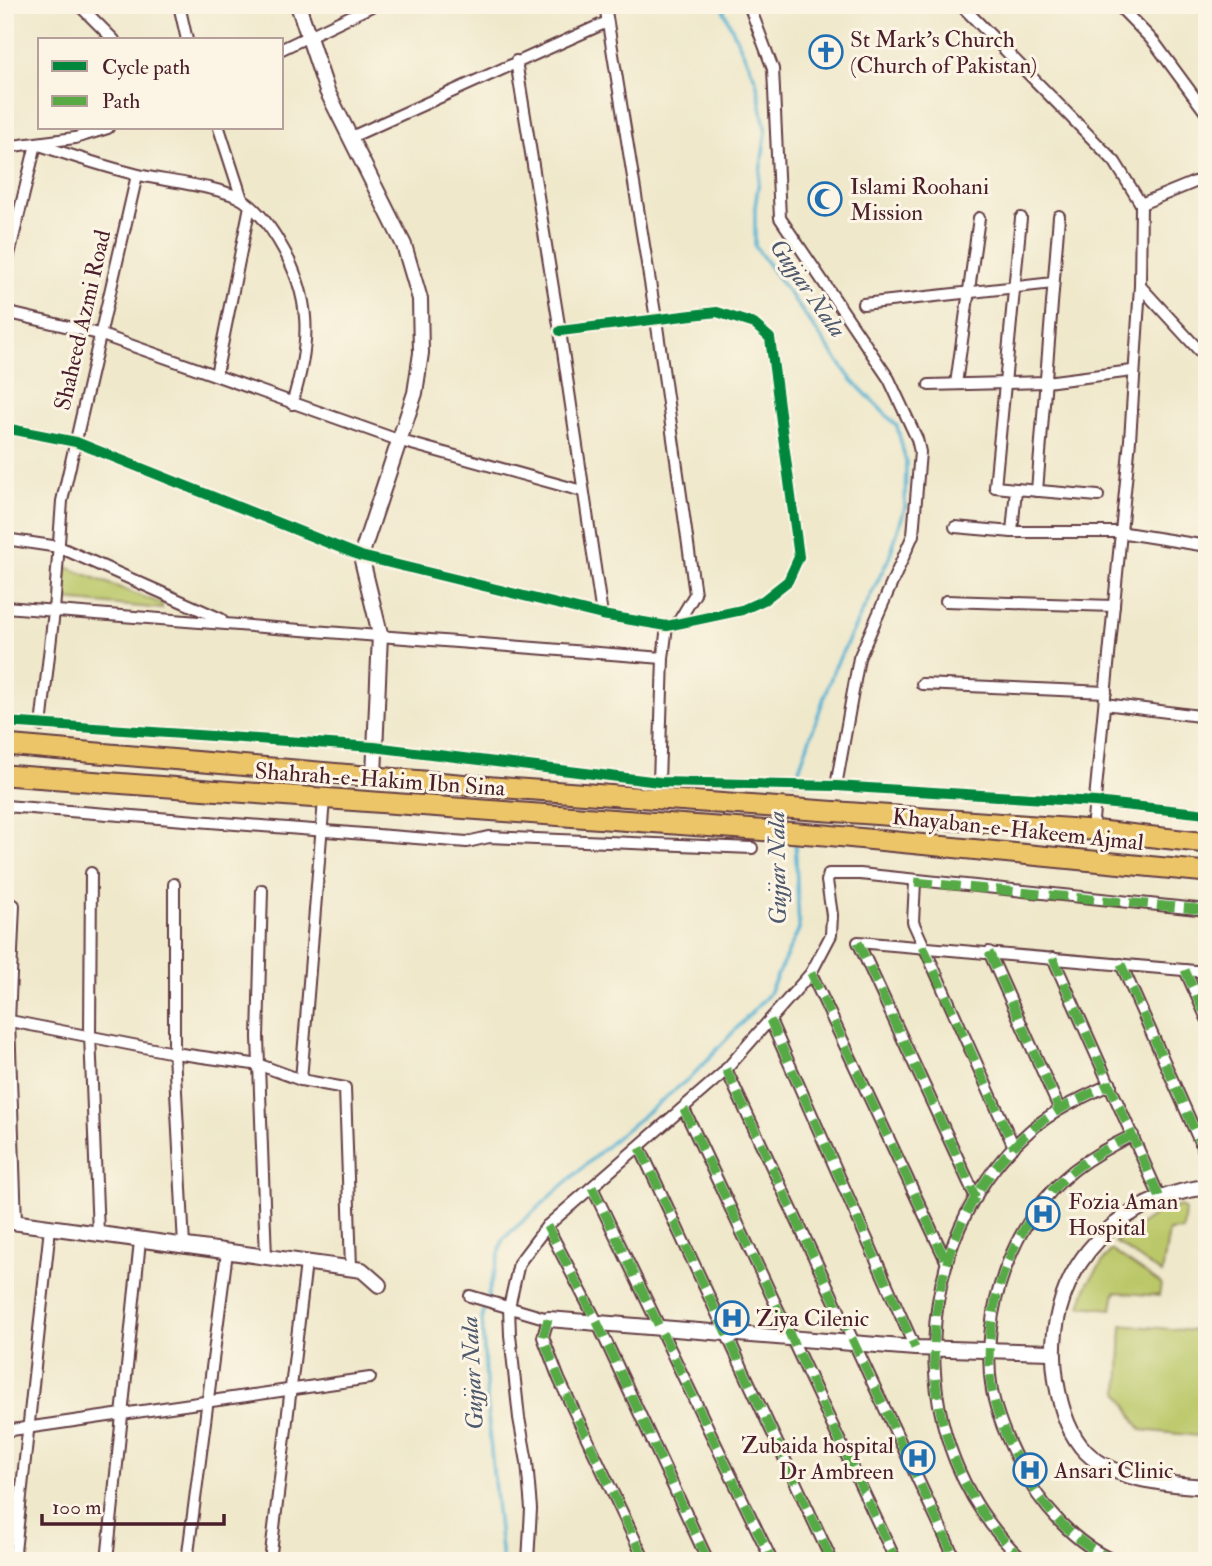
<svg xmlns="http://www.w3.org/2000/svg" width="1212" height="1566" font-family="'IM FELL Double Pica',serif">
  <rect width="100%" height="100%" fill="#fcf5e5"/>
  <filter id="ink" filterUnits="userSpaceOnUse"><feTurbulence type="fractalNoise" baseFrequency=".0143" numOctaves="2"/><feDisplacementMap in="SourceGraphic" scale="14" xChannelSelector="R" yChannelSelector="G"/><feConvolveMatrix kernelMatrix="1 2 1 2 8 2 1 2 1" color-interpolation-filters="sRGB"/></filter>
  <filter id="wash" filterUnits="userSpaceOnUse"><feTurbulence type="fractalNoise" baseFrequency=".00686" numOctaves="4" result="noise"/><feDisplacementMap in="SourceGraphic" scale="28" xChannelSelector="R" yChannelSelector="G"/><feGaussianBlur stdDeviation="1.57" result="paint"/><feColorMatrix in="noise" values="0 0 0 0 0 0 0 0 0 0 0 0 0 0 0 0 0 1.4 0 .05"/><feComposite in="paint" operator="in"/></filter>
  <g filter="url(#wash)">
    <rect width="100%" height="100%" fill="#efe8cb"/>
    <!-- green -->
    <g fill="#bbc869" stroke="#82744a" stroke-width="2">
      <polygon points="66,567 162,604 162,609 64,600"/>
      <polygon points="1180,1206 1185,1210 1183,1230 1169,1231 1162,1274 1115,1242 1159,1212"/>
      <polygon points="1111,1250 1161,1284 1159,1296 1115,1292 1112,1309 1080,1306 1088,1283"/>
      <polygon points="1122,1325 1207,1332 1207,1437 1141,1430 1119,1392"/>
    </g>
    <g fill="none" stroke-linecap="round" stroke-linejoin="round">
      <!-- stream -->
      <g stroke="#53b1d1" stroke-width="3.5">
        <polyline points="721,5 756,80 766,132 755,207 755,246 851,379 897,426 906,462 905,508 889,558 834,669 795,781"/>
        <polyline points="502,1561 489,1430 482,1318 503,1239 618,1136 692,1076 768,995 799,929 795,838"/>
      </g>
    </g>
  </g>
  <g filter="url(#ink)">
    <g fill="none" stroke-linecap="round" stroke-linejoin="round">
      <defs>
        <g id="minor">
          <polyline points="79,5 114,40"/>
          <polyline points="179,5 187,40"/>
          <polyline points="605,5 656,319 695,594 677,624"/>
          <polyline points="749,5 773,69 780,218 889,379 917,439 920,452 913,535 859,658 836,786"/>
          <polyline points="961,5 1115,162 1141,204 1140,286 1130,440 1092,830"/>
          <polyline points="1118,5 1154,42 1207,114"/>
          <polyline points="282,49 374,5"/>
          <polyline points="516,61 560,331 602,615"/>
          <polyline points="219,128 242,199"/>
          <polyline points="349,138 607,22"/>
          <polyline points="5,147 75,138 108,128"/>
          <polyline points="1141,204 1207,177"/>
          <path d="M5,271L36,144C70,155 104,167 139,175C164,181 224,187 243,200C258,210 269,225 278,240C313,297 311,342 292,404"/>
          <polyline points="1140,286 1207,359"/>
          <polyline points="863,304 1053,283"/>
          <polyline points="5,312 99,334 401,441 582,491"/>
          <polyline points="216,375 250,206"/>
          <polyline points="956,384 979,218"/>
          <polyline points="929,385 1046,382 1132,371"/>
          <polyline points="5,428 76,442 361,556 602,615 667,626 742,610 764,600 788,581 799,557 770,338 754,324 717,312 560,331"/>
          <polyline points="1016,489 995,487 1021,218"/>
          <polyline points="1037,491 1059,216"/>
          <polyline points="955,527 1012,532 1119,532 1207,546"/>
          <polyline points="1012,532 1016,489 1098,496"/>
          <polyline points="5,539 59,547 221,619"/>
          <polyline points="946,601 1114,606"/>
          <polyline points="5,607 663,658"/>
          <polyline points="922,684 1106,692"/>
          <polyline points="1105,704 1207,717"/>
          <polyline points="5,722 374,747 659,782 836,786 1095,802 1207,814"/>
          <polyline points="41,726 54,611 62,501 137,175"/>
          <polyline points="659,782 663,658 667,626"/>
          <polyline points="5,806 467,842 489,837 752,848"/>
          <polyline points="91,873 90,1035 98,1233"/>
          <polyline points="915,882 913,922 1014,1147"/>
          <polyline points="174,884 174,1053 184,1246"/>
          <polyline points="262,890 258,1037 266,1258"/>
          <polyline points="5,905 14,905 9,1021 16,1223"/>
          <polyline points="989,952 1059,1108"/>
          <polyline points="1053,958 1160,1198"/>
          <polyline points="1121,964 1207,1158"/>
          <polyline points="1185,970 1207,1019"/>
          <polyline points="811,973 947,1263"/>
          <polyline points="5,1020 174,1053 260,1065 301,1080 345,1088 351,1268"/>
          <polyline points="770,1020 915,1348"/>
          <polyline points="726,1069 956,1561"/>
          <polyline points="301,1080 324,800"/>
          <polyline points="684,1109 896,1561"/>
          <polyline points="640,1148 832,1561"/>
          <polyline points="592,1187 772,1561"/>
          <polyline points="976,1198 858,942 1207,972"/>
          <polyline points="547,1226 597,1322 708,1561"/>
          <polyline points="470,1296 548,1319 543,1337 559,1379 645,1561"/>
          <polyline points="5,1431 370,1378"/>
          <polyline points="14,1561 50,1228"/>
          <polyline points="107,1561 140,1241"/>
          <polyline points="187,1561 227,1252"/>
          <polyline points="270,1561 306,1263"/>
          <polyline points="528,1561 531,1509 527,1462 519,1418 510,1335 509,1307 519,1263 547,1226 723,1073 811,973 831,935 832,915 827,881 829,874 860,874 1207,910"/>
          <path d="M1024,1561C900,1448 906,1238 1032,1129C1056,1109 1083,1097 1111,1084"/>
          <path d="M1116,1561C1075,1545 1039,1504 1020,1465C1008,1442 997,1416 992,1391C979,1314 1012,1219 1074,1170C1092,1156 1112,1145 1133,1135"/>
        </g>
        <g id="tertiary">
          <polyline points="298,5 327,91 404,245 420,299 421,353 415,393 361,556 380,634 374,776"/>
          <path d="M1207,1187C1107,1199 1041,1281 1056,1380C1060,1405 1068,1434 1086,1452C1115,1481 1168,1484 1207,1487"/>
          <polyline points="5,1221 362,1270 379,1285"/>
          <polyline points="548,1319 915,1348 1051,1352"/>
        </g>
        <g id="trunk">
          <polyline points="5,745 493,787 1092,830 1207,843"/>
          <polyline points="5,775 825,835 1207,872"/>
        </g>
      </defs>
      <!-- minor casing -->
      <use href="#minor" stroke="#633d43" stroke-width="14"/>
      <!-- tertiary casing -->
      <use href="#tertiary" stroke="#633d43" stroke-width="18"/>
      <!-- trunk casing -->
      <use href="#trunk" stroke="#633d43" stroke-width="23"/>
      <!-- minor -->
      <use href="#minor" stroke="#fff" stroke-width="10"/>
      <!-- tertiary -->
      <use href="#tertiary" stroke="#fff" stroke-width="14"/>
      <!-- trunk -->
      <use href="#trunk" stroke="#edc569" stroke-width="19"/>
      <!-- quiet -->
      <g stroke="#57aa44" stroke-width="9" stroke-dasharray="18 9" stroke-linecap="butt">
        <polyline points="915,882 1207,910"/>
        <polyline points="858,942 976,1198"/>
        <polyline points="923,946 1014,1147"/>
        <polyline points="989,952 1059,1108"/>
        <polyline points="1053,958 1160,1198"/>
        <polyline points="1121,964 1207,1158"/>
        <polyline points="1185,970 1207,1019"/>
        <polyline points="811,973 947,1263"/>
        <polyline points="770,1020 915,1348"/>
        <polyline points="726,1069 956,1561"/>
        <polyline points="684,1109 896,1561"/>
        <polyline points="640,1148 832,1561"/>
        <polyline points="592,1187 772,1561"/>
        <polyline points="547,1226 597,1322 708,1561"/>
        <polyline points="548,1319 543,1337 559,1379 645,1561"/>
        <path d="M1024,1561C900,1448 906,1238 1032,1129C1056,1109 1083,1097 1111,1084"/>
        <path d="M1116,1561C1075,1545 1039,1504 1020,1465C1008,1442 997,1416 992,1391C979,1314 1012,1219 1074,1170C1092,1156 1112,1145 1133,1135"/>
      </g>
      <defs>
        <g id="cycleway">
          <polyline points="5,428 76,442 361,556 602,615 667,626 742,610 764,600 788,581 799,557 770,338 754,324 717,312 560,331"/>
          <polyline points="5,722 374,747 659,782 836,786 1095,802 1207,814"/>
        </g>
      </defs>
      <!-- cycleway casing -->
      <use href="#cycleway" stroke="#fcf5e5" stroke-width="15"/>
      <!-- cycleway -->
      <use href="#cycleway" stroke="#00873e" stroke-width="10"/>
    </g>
  </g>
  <!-- icons -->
  <defs>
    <symbol id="church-ring" viewBox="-11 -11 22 22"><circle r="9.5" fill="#fcf5e5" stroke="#1f6fb2" stroke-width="1.5"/><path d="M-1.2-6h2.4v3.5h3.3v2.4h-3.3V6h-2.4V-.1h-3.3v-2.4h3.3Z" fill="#1f6fb2"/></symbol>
    <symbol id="mosque-ring" viewBox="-11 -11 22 22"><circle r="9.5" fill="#fcf5e5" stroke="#1f6fb2" stroke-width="1.5"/><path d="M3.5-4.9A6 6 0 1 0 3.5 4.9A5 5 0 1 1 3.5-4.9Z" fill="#1f6fb2"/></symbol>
    <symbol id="hospital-ring" viewBox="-11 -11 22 22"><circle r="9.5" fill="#fcf5e5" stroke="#1f6fb2" stroke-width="1.5"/><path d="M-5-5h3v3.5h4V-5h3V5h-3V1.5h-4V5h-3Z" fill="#1f6fb2"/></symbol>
  </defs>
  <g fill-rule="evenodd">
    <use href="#church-ring" x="807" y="33" width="38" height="38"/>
    <use href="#mosque-ring" x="806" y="180" width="38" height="38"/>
    <use href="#hospital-ring" x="1024" y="1195" width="38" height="38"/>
    <use href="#hospital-ring" x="713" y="1299" width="38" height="38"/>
    <use href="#hospital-ring" x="899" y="1439" width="38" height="38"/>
    <use href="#hospital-ring" x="1011" y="1451" width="38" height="38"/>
  </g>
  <g text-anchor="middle" stroke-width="6" stroke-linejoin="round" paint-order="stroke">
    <!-- poi labels -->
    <g font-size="23" fill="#4a1f2b" stroke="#fcf5e5" text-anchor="start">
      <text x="850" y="47">St Mark's Church<tspan x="850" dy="26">(Church of Pakistan)</tspan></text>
      <text x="850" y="194">Islami Roohani<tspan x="850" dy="26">Mission</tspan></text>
      <text x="1068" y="1209">Fozia Aman<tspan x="1068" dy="26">Hospital</tspan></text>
      <text x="756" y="1326">Ziya Cilenic</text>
      <text x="894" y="1453" text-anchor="end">Zubaida hospital<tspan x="894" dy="26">Dr Ambreen</tspan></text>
      <text x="1054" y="1478">Ansari Clinic</text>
    </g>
    <!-- street labels -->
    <g font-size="23" fill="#4a1f2b" stroke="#fcf5e5">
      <text transform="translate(82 320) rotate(-77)" y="8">Shaheed Azmi Road</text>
      <text transform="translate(380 779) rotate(4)" y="8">Shahrah-e-Hakim Ibn Sina</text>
      <text transform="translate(1018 829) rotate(6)" y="8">Khayaban-e-Hakeem Ajmal</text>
    </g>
    <!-- water labels -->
    <g font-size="24" font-style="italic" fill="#4e596d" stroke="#fcf5e5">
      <text transform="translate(808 288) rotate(55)" y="8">Gujjar Nala</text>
      <text transform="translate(777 868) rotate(-91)" y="8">Gujjar Nala</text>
      <text transform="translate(472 1373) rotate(-93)" y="8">Gujjar Nala</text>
    </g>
  </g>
  <!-- margin -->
  <rect width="1212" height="1566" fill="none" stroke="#fcf5e5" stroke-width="28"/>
  <!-- legend -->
  <rect x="38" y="38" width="245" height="91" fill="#fcf5e5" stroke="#b59f9b" stroke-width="2"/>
  <rect x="52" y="61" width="35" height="10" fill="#00873e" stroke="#b59f9b" stroke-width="2"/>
  <text x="102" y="74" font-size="21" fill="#4a1f2b">Cycle path</text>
  <rect x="52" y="96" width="35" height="10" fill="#57aa44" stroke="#b59f9b" stroke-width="2"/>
  <text x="102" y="108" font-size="21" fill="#4a1f2b">Path</text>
  <!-- scale -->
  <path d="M42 1514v10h182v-10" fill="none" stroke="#4a1f2b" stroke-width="3.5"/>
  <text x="52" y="1514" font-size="21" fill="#4a1f2b" stroke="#fcf5e5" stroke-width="5" paint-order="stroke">100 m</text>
</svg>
